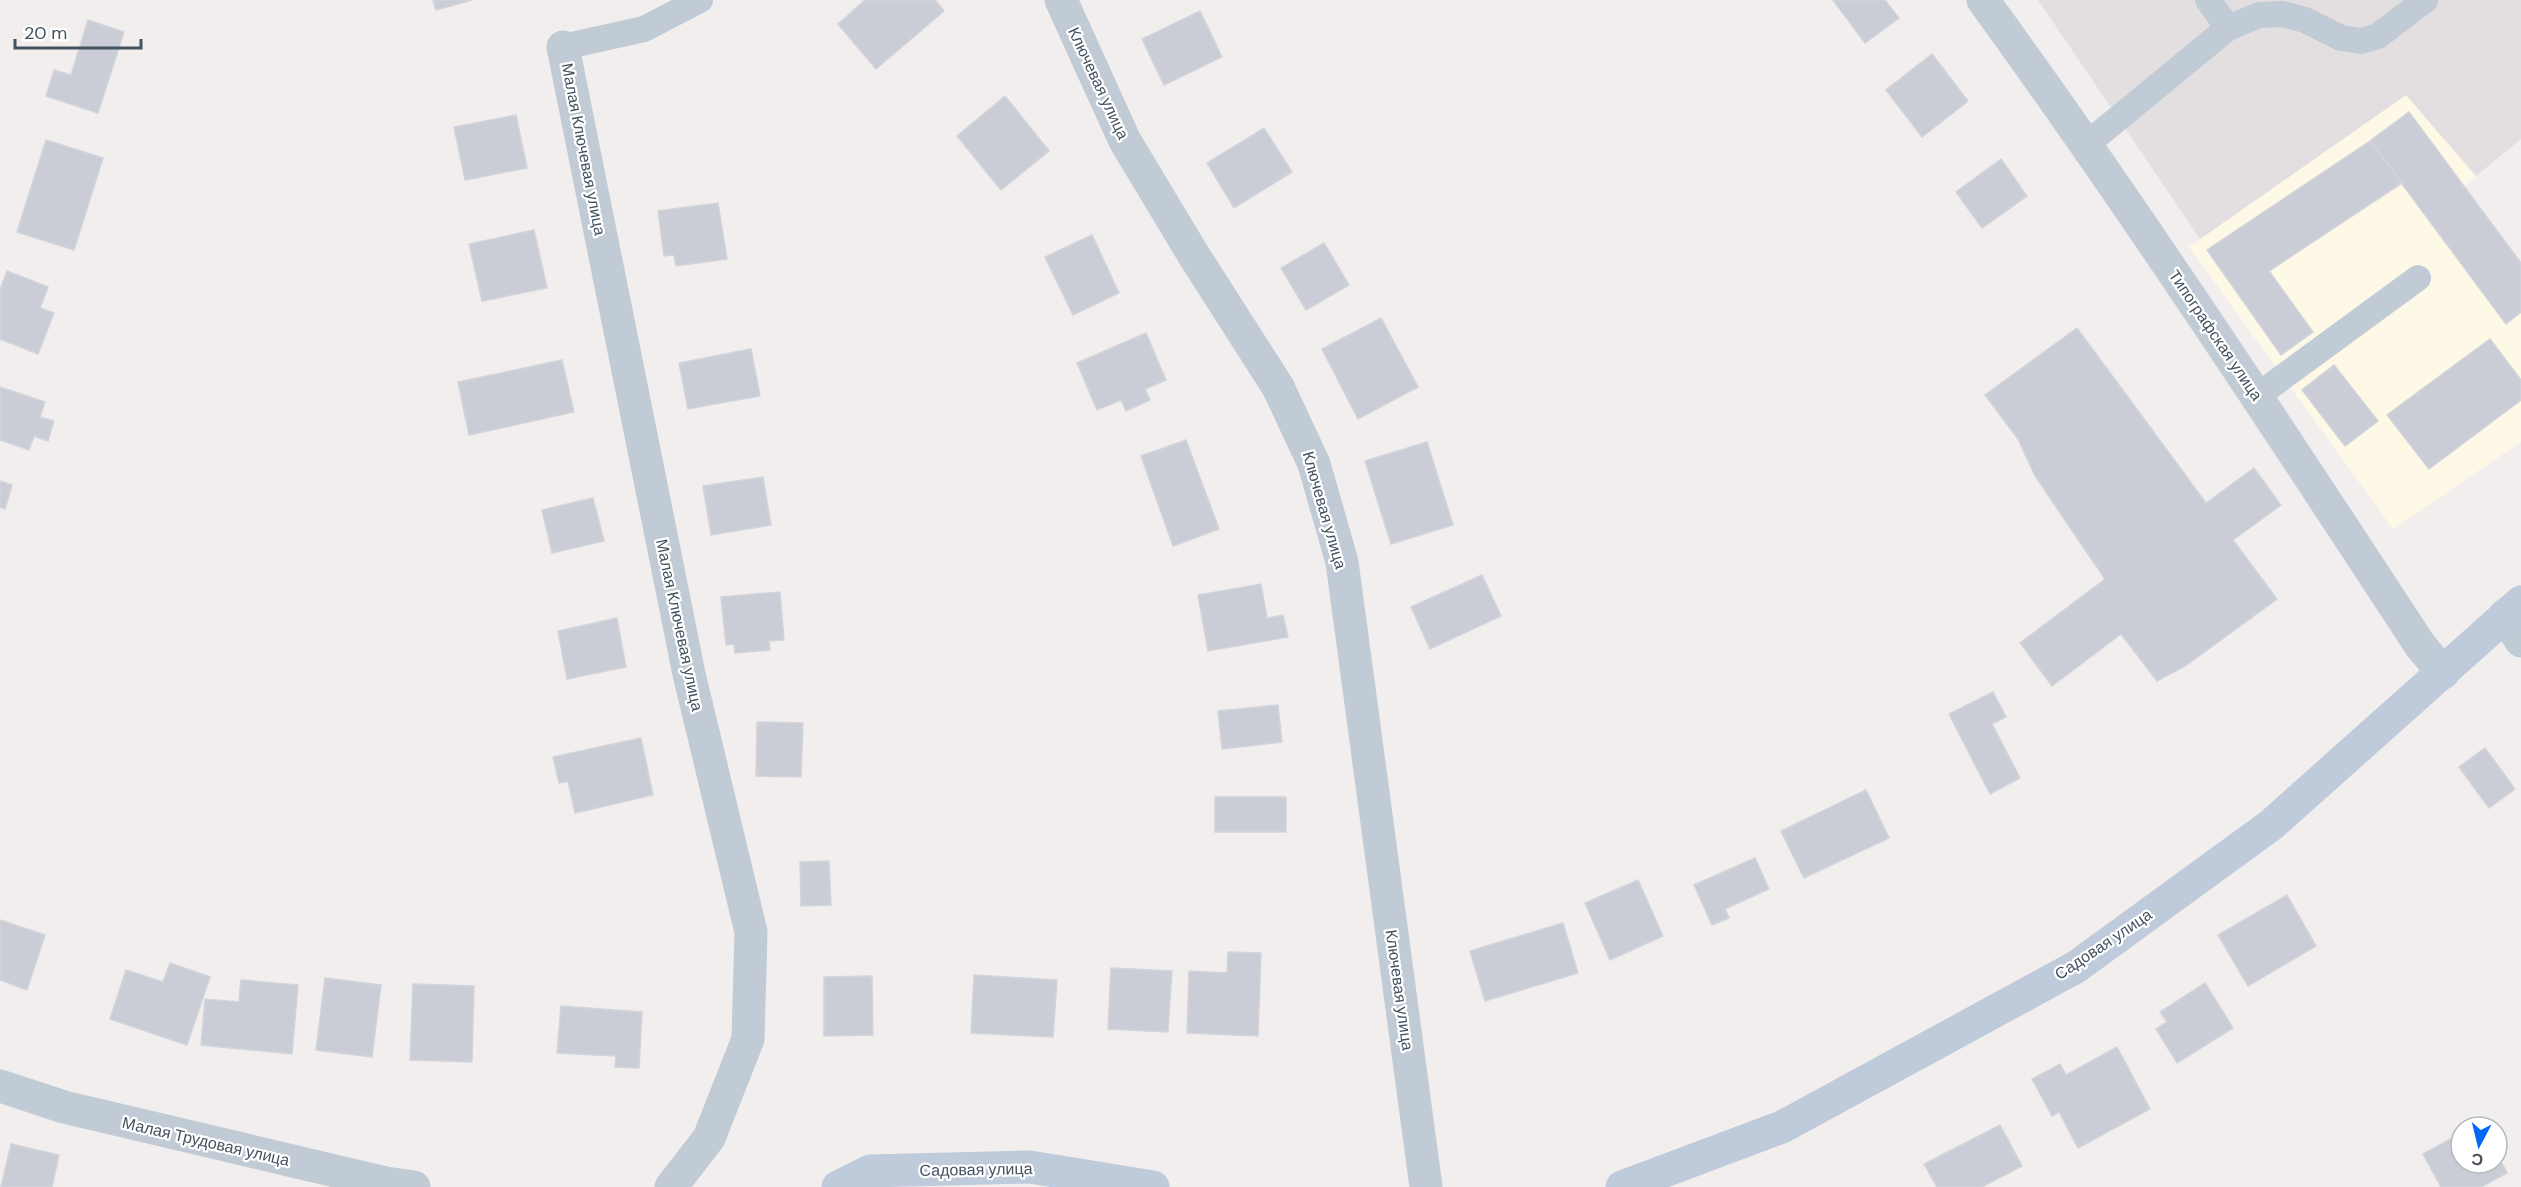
<svg xmlns="http://www.w3.org/2000/svg" width="2521" height="1187" font-family="'DM Sans',sans-serif">
  <rect width="100%" height="100%" fill="#f2eeee"/>
  <!-- commercial -->
  <polygon fill="#fef8e6" points="2406,95 2476,176 2464,186 2521,263 2521,442 2393,529 2189,247"/>
  <!-- education -->
  <polygon fill="#e3dfe0" points="2038,0 2521,0 2521,139 2476,176 2406,95 2200,239"/>
  <!-- building -->
  <g fill="#cacdd5" stroke="#d2d4db" stroke-width="1.5">
    <polygon points="433,0 472,0 436,10"/>
    <polygon points="865,0 935,0 944,11 876,69 838,24"/>
    <polygon points="1833,0 1885,0 1899,18 1865,43"/>
    <polygon points="1200,11 1222,57 1164,85 1142,39"/>
    <polygon points="88,20 124,32 98,113 46,96 54,70 71,75"/>
    <polygon points="1932,54 1968,101 1922,137 1886,90"/>
    <polygon points="1005,96 1049,151 1001,190 957,136"/>
    <polygon points="2409,112 2521,263 2521,312 2506,324 2370,141"/>
    <polygon points="516,115 527,168 465,180 454,127"/>
    <polygon points="1264,128 1292,172 1234,208 1207,163"/>
    <polygon points="46,140 103,158 74,250 17,232"/>
    <polygon points="2370,141 2402,183 2269,271 2313,332 2281,355 2207,250"/>
    <polygon points="2001,159 2027,196 1982,228 1956,192"/>
    <polygon points="718,203 727,259 676,266 674,255 664,256 658,211"/>
    <polygon points="534,230 547,288 482,301 469,244"/>
    <polygon points="1092,235 1119,293 1073,315 1045,257"/>
    <polygon points="1324,243 1349,285 1306,310 1281,268"/>
    <polygon points="7,271 48,287 40,308 54,313 38,354 0,339 0,290"/>
    <polygon points="1381,318 1418,387 1358,419 1322,349"/>
    <polygon points="2077,328 2206,503 2254,468 2281,505 2233,540 2277,599 2185,666 2157,681 2121,634 2052,686 2020,643 2105,579 2035,476 2018,439 1985,395"/>
    <polygon points="1146,333 1166,380 1145,389 1150,400 1126,411 1121,400 1097,410 1077,363"/>
    <polygon points="2490,339 2521,380 2521,400 2429,469 2387,415"/>
    <polygon points="751,349 760,396 688,409 679,363"/>
    <polygon points="562,360 574,412 469,435 458,382"/>
    <polygon points="2334,365 2378,421 2345,446 2302,390"/>
    <polygon points="0,387 45,402 40,417 54,421 48,441 34,436 29,450 0,440"/>
    <polygon points="1186,440 1219,529 1173,546 1141,456"/>
    <polygon points="1427,442 1453,525 1391,544 1365,461"/>
    <polygon points="763,477 771,525 711,535 703,486"/>
    <polygon points="0,481 12,485 5,509 0,507"/>
    <polygon points="593,498 604,541 552,553 542,510"/>
    <polygon points="1482,575 1501,616 1430,649 1411,607"/>
    <polygon points="1261,584 1267,618 1283,615 1288,637 1208,651 1198,595"/>
    <polygon points="780,592 784,640 769,641 770,650 735,653 734,644 726,645 721,597"/>
    <polygon points="617,618 626,667 567,679 558,631"/>
    <polygon points="1993,692 2006,717 1992,724 2020,778 1990,794 1949,714"/>
    <polygon points="1278,705 1282,742 1222,749 1218,711"/>
    <polygon points="757,722 803,723 801,777 756,776"/>
    <polygon points="641,738 653,795 575,813 568,781 559,783 553,757"/>
    <polygon points="2485,748 2515,789 2489,808 2459,767"/>
    <polygon points="1866,790 1889,838 1804,878 1781,831"/>
    <rect x="1215" y="797" width="71" height="35"/>
    <polygon points="1755,858 1769,889 1725,909 1729,918 1712,925 1694,885"/>
    <polygon points="829,861 831,905 801,906 800,862"/>
    <polygon points="1638,880 1663,936 1610,960 1585,903"/>
    <polygon points="2287,895 2316,946 2248,986 2218,935"/>
    <polygon points="0,920 45,935 27,990 0,980"/>
    <polygon points="1563,923 1578,973 1485,1001 1470,951"/>
    <polygon points="1228,952 1261,953 1258,1036 1187,1033 1189,971 1227,973"/>
    <polygon points="170,963 210,977 187,1045 110,1019 126,970 163,982"/>
    <polygon points="1111,968 1172,971 1168,1032 1108,1029"/>
    <polygon points="974,975 1057,980 1053,1037 971,1033"/>
    <polygon points="872,976 873,1035 824,1036 824,977"/>
    <polygon points="325,978 381,985 372,1057 316,1050"/>
    <polygon points="241,980 298,985 292,1054 201,1045 205,999 239,1002"/>
    <polygon points="2205,983 2233,1028 2177,1063 2156,1029 2167,1022 2160,1012"/>
    <polygon points="413,984 474,986 472,1062 410,1060"/>
    <polygon points="561,1006 642,1012 639,1068 615,1067 616,1056 557,1053"/>
    <polygon points="2117,1047 2150,1109 2078,1148 2059,1112 2052,1116 2032,1079 2060,1064 2066,1075"/>
    <polygon points="2000,1125 2022,1166 1982,1187 1937,1187 1924,1164"/>
    <polygon points="2461,1133 2461,1163 2497,1163 2497,1154 2507,1173 2481,1187 2441,1187 2423,1154"/>
    <polygon points="11,1144 59,1155 52,1187 1,1187"/>
  </g>
  <g fill="none" stroke-linecap="round" stroke-linejoin="round">
    <!-- lane -->
    <g stroke="#c0cbd6" stroke-width="26">
      <polyline points="2208,0 2228,28"/>
      <polyline points="563,47 644,29 700,0"/>
      <polyline points="2087,144 2228,28 2259,15 2283,14 2305,20 2341,38 2361,41 2378,36 2425,0"/>
      <polyline points="2257,396 2418,278"/>
    </g>
    <!-- street -->
    <g stroke="#c0cbd6" stroke-width="33">
      <polyline points="1061,0 1125,141 1193,254 1278,387 1314,464 1342,562 1426,1187"/>
      <path d="M1983,0C2136,211 2278,428 2420,645L2443,673"/>
      <polyline points="563,47 689,674 751,932 748,1039 709,1138 671,1187"/>
      <polyline points="2505,615 2521,641"/>
      <polyline points="0,1086 64,1107 386,1183 414,1187"/>
    </g>
    <!-- secondary -->
    <g stroke="#bfcbda" stroke-width="33">
      <polyline points="838,1187 870,1171 1030,1167 1153,1187"/>
      <polyline points="1622,1187 1782,1127 2076,967 2271,825 2521,602"/>
    </g>
  </g>
  <g text-anchor="middle" stroke-width="4.5" stroke-linejoin="round" paint-order="stroke">
    <!-- street labels -->
    <g font-size="16" fill="#44525f" stroke="#fff">
      <text transform="translate(1099 83) rotate(65)" y="6">Ключевая улица</text>
      <text transform="translate(584 149) rotate(79)" y="6">Малая Ключевая улица</text>
      <text transform="translate(2216 335) rotate(56)" y="6">Типографская улица</text>
      <text transform="translate(1325 510) rotate(74)" y="6">Ключевая улица</text>
      <text transform="translate(680 625) rotate(78)" y="6">Малая Ключевая улица</text>
      <text transform="translate(2103 944) rotate(-34)" y="6">Садовая улица</text>
      <text transform="translate(1400 990) rotate(82)" y="6">Ключевая улица</text>
      <text transform="translate(206 1141) rotate(13)" y="6">Малая Трудовая улица</text>
      <text transform="translate(976 1169) rotate(-1)" y="6">Садовая улица</text>
    </g>
  </g>
  <!-- north arrow -->
  <g transform="translate(2479 1145) rotate(187)"><circle r="28" fill="#ffffff" stroke="#b4babf" stroke-width="1.5"/>
  <path d="M0-4.5L10 22L0 15L-10 22Z" fill="#0368f7"/>
  <text y="-9" font-size="16" font-weight="bold" text-anchor="middle" fill="#44525f">С</text>
  </g>
  <!-- scale -->
  <path d="M15 39v9h126v-9" fill="none" stroke="#44525f" stroke-width="3"/>
  <text x="24" y="39" font-size="18" fill="#44525f" stroke="#ffffff" stroke-width="4.5" paint-order="stroke">20 m</text>
</svg>
